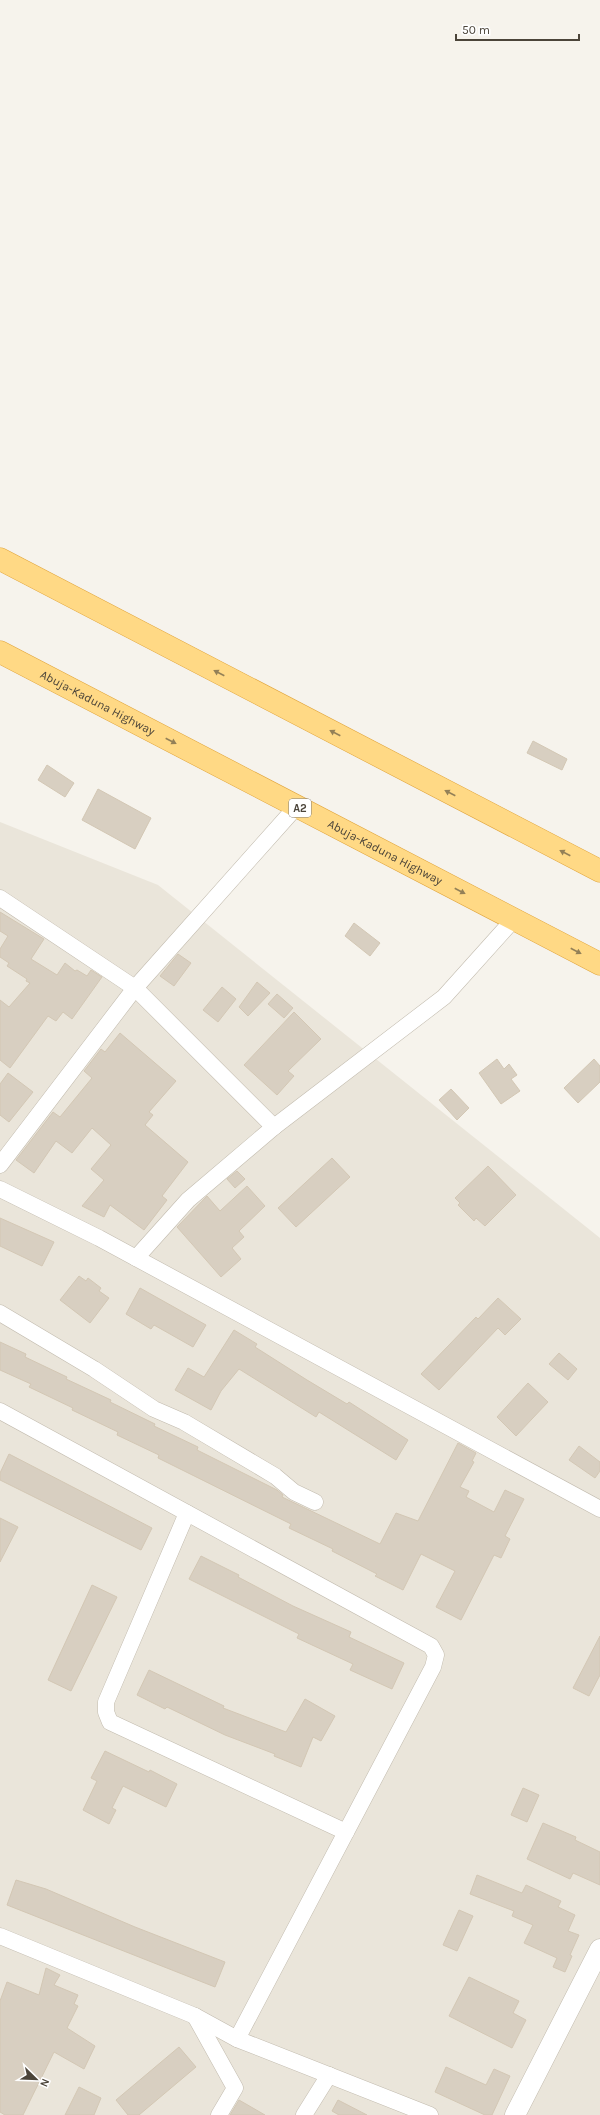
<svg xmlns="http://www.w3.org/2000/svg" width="600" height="2115" font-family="Karla,sans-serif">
  <rect width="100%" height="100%" fill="#f6f3ec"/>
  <!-- residential -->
  <polygon fill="#eae5da" points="0,822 158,885 600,1238 600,2115 0,2115"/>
  <!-- building -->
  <g fill="#d8cfc1" stroke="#d3c7b4">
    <polygon points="533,741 567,759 562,770 527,753"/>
    <polygon points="47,765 74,783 65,797 38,780"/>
    <polygon points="98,789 151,818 135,849 82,820"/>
    <polygon points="0,912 44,939 31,959 57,975 65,963 75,971 77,970 87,976 91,970 102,977 72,1019 63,1012 56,1021 48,1016 10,1068 0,1060 0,1000 9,1007 30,983 26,981 27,979 7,966 9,963 0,957 0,949 8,936 0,931"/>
    <polygon points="354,923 380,943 370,956 345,936"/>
    <polygon points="178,954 191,963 174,986 160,976"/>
    <polygon points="257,982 270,993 248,1016 239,1007"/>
    <polygon points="222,987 236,999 218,1022 203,1010"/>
    <polygon points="277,994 293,1008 284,1018 268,1004"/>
    <polygon points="294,1012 321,1039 288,1071 294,1076 277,1095 244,1065"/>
    <polygon points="120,1033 176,1081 149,1112 153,1115 145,1125 188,1162 162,1196 167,1200 144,1230 110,1205 104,1217 82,1206 104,1180 91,1169 111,1145 92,1128 72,1153 56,1141 34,1173 16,1160 53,1112 60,1117 92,1078 84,1071 101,1049 105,1052"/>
    <polygon points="497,1059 504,1069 509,1064 517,1075 511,1079 520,1091 501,1104 479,1073"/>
    <polygon points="594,1059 600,1066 600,1082 578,1103 564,1088"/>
    <polygon points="8,1073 33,1092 9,1122 0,1115 0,1084"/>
    <polygon points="451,1089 469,1108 457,1120 439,1100"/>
    <polygon points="332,1158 350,1177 296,1227 278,1208"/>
    <polygon points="488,1166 516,1195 485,1226 476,1218 474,1221 458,1205 460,1203 455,1198"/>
    <polygon points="237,1171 245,1179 235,1188 227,1179"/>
    <polygon points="247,1186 265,1206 239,1231 244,1237 232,1248 241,1259 221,1277 177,1227 207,1196 220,1211"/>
    <polygon points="0,1218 54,1242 42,1266 0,1246"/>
    <polygon points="79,1276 86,1281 88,1278 101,1288 99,1291 109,1298 90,1323 60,1300"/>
    <polygon points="140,1288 206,1325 193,1347 154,1325 151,1329 126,1314"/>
    <polygon points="498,1298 521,1319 505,1335 498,1328 439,1390 421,1374 476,1317 478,1319"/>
    <polygon points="234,1330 257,1344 255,1347 307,1380 347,1404 349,1402 408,1440 396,1460 319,1412 316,1417 239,1369 221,1391 211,1410 175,1390 188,1368 204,1377"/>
    <polygon points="0,1342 26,1354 25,1357 67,1377 66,1379 111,1400 110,1402 155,1424 154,1426 198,1447 197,1450 277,1490 283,1495 282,1497 380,1544 396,1513 418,1521 458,1443 476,1453 472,1461 474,1462 460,1487 469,1491 466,1497 494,1512 505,1490 524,1499 505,1536 510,1539 501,1558 494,1555 461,1620 436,1607 455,1571 421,1554 403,1590 375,1576 377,1574 332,1551 333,1549 289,1528 291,1524 158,1458 159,1455 117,1435 118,1432 72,1410 73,1408 29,1387 31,1384 0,1370"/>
    <polygon points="559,1353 577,1369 568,1380 549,1364"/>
    <polygon points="528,1383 548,1402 516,1436 497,1417"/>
    <polygon points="579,1446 600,1462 600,1471 595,1478 569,1460"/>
    <polygon points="9,1454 152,1528 141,1550 0,1480 0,1473"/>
    <polygon points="0,1518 18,1527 0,1562"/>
    <polygon points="201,1556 239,1575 238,1577 293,1606 351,1632 349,1637 404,1663 392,1689 350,1670 353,1664 297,1638 299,1634 189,1579"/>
    <polygon points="92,1585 117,1597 71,1691 48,1680"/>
    <polygon points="600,1636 600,1675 589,1696 573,1688"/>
    <polygon points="149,1670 224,1706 223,1708 286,1732 305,1699 335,1716 321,1741 313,1737 301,1767 274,1756 275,1754 225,1735 167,1707 165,1709 137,1695"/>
    <polygon points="105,1751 149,1772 150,1770 177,1784 166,1807 123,1786 112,1808 116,1810 109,1824 83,1810 97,1781 91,1778"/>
    <polygon points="523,1788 539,1795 527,1822 511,1815"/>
    <polygon points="543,1823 576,1837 575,1840 600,1852 600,1885 573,1873 570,1879 527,1859"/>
    <polygon points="477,1875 522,1893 526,1885 561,1901 558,1907 575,1915 568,1931 579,1935 570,1955 572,1956 565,1972 553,1967 557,1958 524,1943 533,1925 512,1916 514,1911 470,1894"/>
    <polygon points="16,1880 46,1889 135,1927 225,1962 215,1987 7,1905"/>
    <polygon points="459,1910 473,1916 457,1951 443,1945"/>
    <polygon points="46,1968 60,1975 54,1985 78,1995 74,2004 78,2006 67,2028 95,2046 84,2069 54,2052 23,2115 5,2115 0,2112 0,2001 7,1982 39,1995"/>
    <polygon points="469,1977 519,2001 513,2013 526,2020 512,2048 449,2016"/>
    <polygon points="179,2047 196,2067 139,2115 128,2115 116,2100"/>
    <polygon points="446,2067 486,2085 494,2069 510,2076 492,2115 485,2115 435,2092"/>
    <polygon points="79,2087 101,2098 94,2115 65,2115"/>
    <polygon points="239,2100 265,2115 230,2115"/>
    <polygon points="338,2100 367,2115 339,2115 332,2111"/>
  </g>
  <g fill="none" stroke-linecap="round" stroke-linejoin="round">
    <defs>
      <g id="minor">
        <polyline points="0,898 135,988 274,1127"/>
        <polyline points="0,1165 135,988 297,806"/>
        <polyline points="0,1189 99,1238 600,1509"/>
        <polyline points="136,1258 188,1200 274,1127 444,997 514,919"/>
        <polyline points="0,1313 94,1369 154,1409 184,1422 275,1476 294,1492 315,1502"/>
        <polyline points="0,1411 431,1646 436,1655 433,1667 237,2039"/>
        <polyline points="187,1513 106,1702 106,1712 110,1722 346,1832"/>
        <polyline points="0,1936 195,2016 237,2039 430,2115"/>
        <polyline points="195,2016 235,2088 219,2115"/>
        <polyline points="304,2115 329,2075"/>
      </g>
      <polyline id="tertiary" points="515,2115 600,1949"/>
      <g id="trunk">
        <polyline points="0,559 600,871"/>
        <path id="s1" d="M0,652L600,964"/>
      </g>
    </defs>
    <!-- minor casing -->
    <use href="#minor" stroke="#c2bbae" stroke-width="17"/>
    <!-- tertiary casing -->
    <use href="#tertiary" stroke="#c2bbae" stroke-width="21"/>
    <!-- trunk casing -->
    <use href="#trunk" stroke="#e0a43c" stroke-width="23"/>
    <!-- minor -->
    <use href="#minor" stroke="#fff" stroke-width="16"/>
    <!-- tertiary -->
    <use href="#tertiary" stroke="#fff" stroke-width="20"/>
    <!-- trunk -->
    <use href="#trunk" stroke="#ffd985" stroke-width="22"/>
  </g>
  <!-- one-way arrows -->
  <defs><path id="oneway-solid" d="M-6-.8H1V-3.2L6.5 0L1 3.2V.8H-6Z"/></defs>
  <g fill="#938057">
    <use href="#oneway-solid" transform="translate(219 673) rotate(-153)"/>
    <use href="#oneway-solid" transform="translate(335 733) rotate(-153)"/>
    <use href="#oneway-solid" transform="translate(171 741) rotate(27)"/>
    <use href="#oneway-solid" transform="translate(450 793) rotate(-153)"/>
    <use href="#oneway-solid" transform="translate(565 853) rotate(-153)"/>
    <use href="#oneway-solid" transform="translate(460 891) rotate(28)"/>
    <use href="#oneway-solid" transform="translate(576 951) rotate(28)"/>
  </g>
  <g text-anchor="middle" stroke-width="3.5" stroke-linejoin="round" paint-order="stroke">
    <!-- shield labels -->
    <rect fill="#fff" stroke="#817c74" stroke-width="1" x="289" y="799" width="22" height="18" rx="3"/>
    <g font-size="11" font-weight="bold" fill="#4b4439">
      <text x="300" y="812">A2</text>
    </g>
    <!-- street labels -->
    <g font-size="12" fill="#4b4439" stroke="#fff">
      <text dy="4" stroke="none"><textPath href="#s1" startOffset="110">Abuja-Kaduna Highway</textPath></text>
      <text dy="4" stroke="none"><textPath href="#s1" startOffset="434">Abuja-Kaduna Highway</textPath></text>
    </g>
  </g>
  <!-- north arrow -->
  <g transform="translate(36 2079) rotate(113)" stroke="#ffffff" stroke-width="3" paint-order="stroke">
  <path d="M0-3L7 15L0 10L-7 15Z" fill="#4b4439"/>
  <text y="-6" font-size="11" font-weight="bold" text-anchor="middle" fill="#4b4439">N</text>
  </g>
  <!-- scale -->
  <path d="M456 34v6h123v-6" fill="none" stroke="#4b4439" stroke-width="2"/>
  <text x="462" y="34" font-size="12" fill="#4b4439" stroke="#ffffff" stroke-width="3" paint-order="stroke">50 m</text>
</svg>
